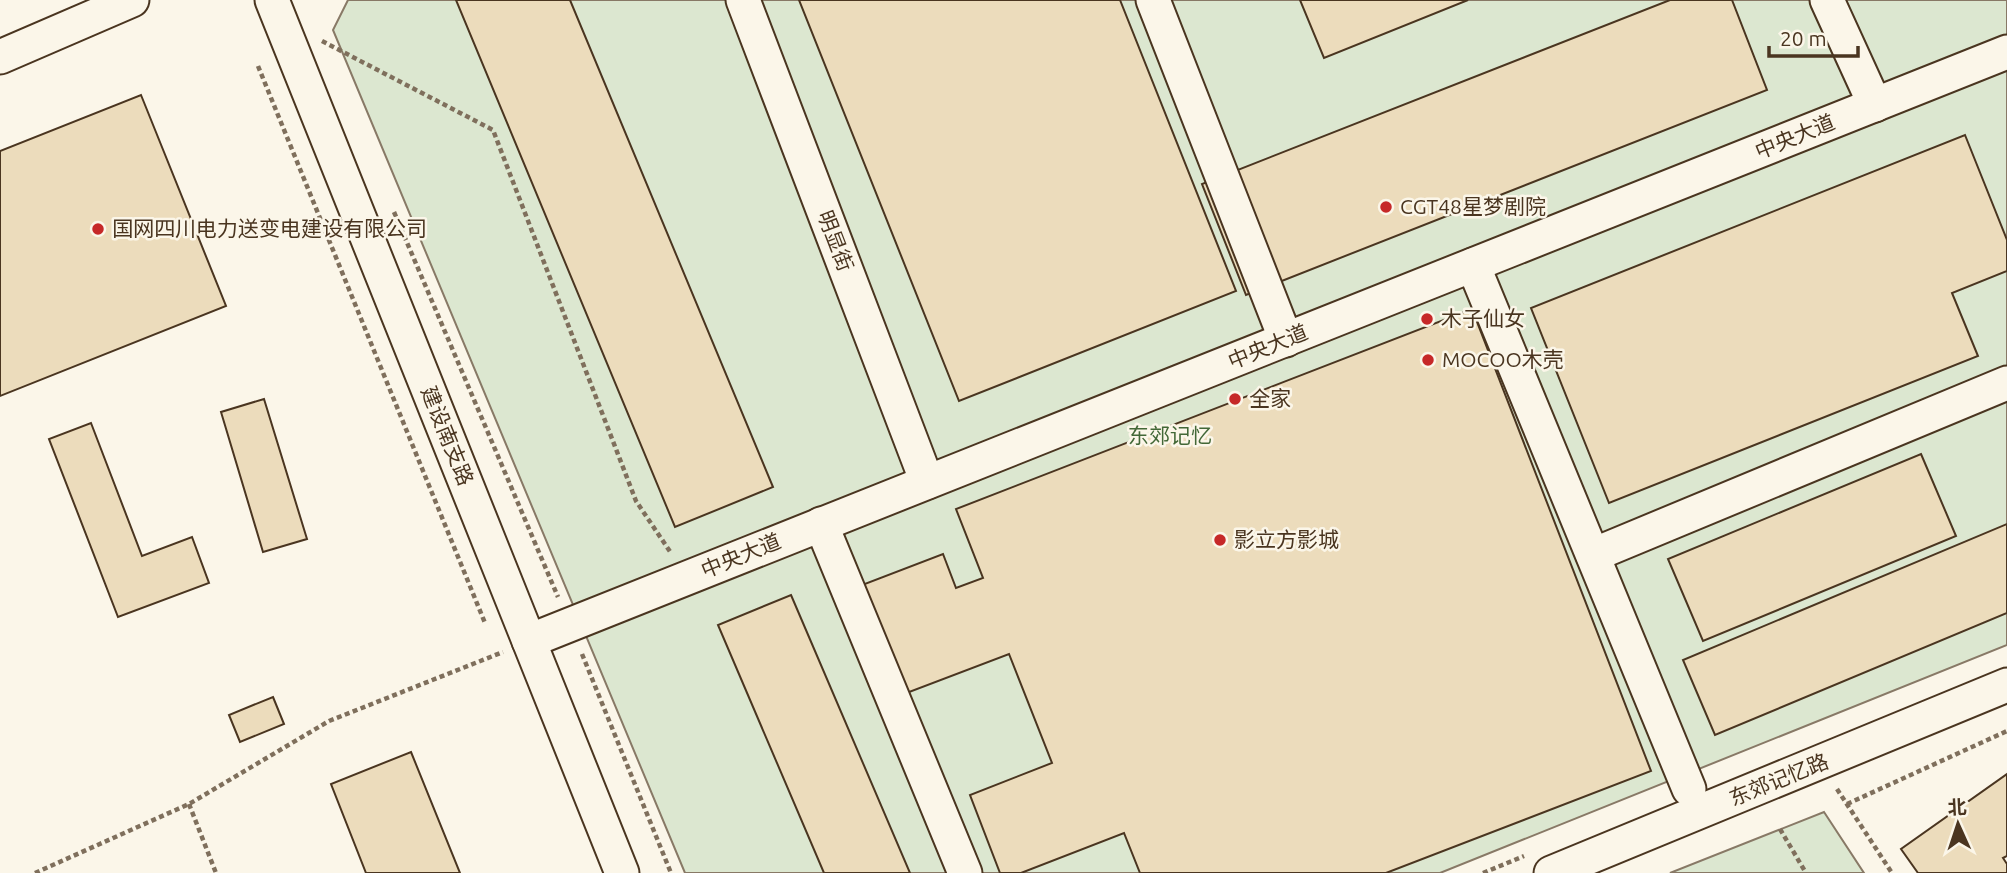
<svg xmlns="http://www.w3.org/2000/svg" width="2007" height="873" font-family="Ubuntu,'Noto Sans SC',sans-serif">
  <rect width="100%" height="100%" fill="#fbf6e9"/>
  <!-- green -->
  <g fill="#dce7d0" stroke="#887966" stroke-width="2">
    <polygon points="348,0 2007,0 2007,645 1440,873 685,873 333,30"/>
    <polygon points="1824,812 1864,873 1670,873"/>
  </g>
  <!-- building -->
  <g fill="#ecdcbc" stroke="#4a3520" stroke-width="2">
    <polygon points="456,0 570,0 773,487 675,527"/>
    <polygon points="799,0 1120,0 1236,291 959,401"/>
    <polygon points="1300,0 1468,0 1324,58"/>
    <polygon points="1670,0 1732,0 1767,90 1246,295 1202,184"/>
    <polygon points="141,95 226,306 0,396 0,151"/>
    <polygon points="1965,135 2007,240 2007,271 1952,293 1978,356 1609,503 1531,308"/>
    <polygon points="1472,309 1651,771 1386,873 1140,873 1124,833 1021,873 1000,873 970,795 1052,763 1009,654 904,694 862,585 943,554 956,588 983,578 956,509"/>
    <polygon points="264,399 307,539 263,552 221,412"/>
    <polygon points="91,423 142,556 192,537 209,583 118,617 49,439"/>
    <polygon points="1921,454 1956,536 1703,641 1668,559"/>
    <polygon points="2007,524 2007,613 1715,735 1683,660"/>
    <polygon points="791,595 910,873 824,873 718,625"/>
    <polygon points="273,697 284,724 240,742 229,715"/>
    <polygon points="411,752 460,873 366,873 331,784"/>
    <polygon points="2007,774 2007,856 2003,858 2007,864 2007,873 1918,873 1901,849"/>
  </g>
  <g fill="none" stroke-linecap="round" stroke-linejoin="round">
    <defs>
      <g id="minor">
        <polyline points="272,0 622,873"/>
        <polyline points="743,0 927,482"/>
        <polyline points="1153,0 1286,340"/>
        <polyline points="1827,0 1875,105"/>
        <polyline points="0,57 132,0"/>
        <polyline points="1473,265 1689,789"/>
        <polyline points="821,524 965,873"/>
        <polyline points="1593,555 2007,383"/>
        <polyline points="529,641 2007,52"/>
        <polyline points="1551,873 2007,685"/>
      </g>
    </defs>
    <!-- minor casing -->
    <use href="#minor" stroke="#4a3520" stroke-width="37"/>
    <!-- path -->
    <g stroke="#7f6f5c" stroke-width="4.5" stroke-dasharray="5 3.5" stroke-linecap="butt">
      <polyline points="322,41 493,130 636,501 671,553"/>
      <polyline points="258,66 485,623"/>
      <polyline points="394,212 558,597"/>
      <polyline points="582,654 671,873"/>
      <polyline points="1837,789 1892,873"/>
      <polyline points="189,804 216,873"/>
      <polyline points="1847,804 2007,731"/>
      <polyline points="1780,829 1806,873"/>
      <polyline points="35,873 189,804 329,721 503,652"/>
      <polyline points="1483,873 1524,856"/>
    </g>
    <!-- minor -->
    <use href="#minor" stroke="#fbf6e9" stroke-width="33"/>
  </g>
  <!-- markers -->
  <g fill="#c62828" stroke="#fbf6e9" stroke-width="2.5">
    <circle cx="1386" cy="207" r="7"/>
    <circle cx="98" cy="229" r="7"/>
    <circle cx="1427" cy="319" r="7"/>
    <circle cx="1428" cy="360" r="7"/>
    <circle cx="1235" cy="399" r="7"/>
    <circle cx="1220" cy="540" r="7"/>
  </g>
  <g text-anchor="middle" stroke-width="5" stroke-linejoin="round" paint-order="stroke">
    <!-- street labels -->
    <g font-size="21" fill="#4a3520" stroke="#fbf6e9">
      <text transform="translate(1795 137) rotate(-22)" y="7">中央大道</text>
      <text transform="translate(835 241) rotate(69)" y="7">明显街</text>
      <text transform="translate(1268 347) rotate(-22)" y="7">中央大道</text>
      <text transform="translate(447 436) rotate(68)" y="7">建设南支路</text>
      <text transform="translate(741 556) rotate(-22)" y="7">中央大道</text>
      <text transform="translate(1779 780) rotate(-22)" y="7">东郊记忆路</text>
    </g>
    <!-- poi labels -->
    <g font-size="21" fill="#4a3520" stroke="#fbf6e9" text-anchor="start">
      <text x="1400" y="214">CGT48星梦剧院</text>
      <text x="112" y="236">国网四川电力送变电建设有限公司</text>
      <text x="1441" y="326">木子仙女</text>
      <text x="1442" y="367">MOCOO木壳</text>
      <text x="1249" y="406">全家</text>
      <text x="1234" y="547">影立方影城</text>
    </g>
    <!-- park labels -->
    <g font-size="21" fill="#436837" stroke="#fbf6e9">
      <text x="1170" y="443">东郊记忆</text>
    </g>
  </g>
  <!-- north arrow -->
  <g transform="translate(1958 824) rotate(357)" stroke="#fbf6e9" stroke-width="5" paint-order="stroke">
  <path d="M0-5L12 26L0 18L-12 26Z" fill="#4a3520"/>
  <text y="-10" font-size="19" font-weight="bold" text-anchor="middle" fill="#4a3520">北</text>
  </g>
  <!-- scale -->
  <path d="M1769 46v10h89v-10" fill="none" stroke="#4a3520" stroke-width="3.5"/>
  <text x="1780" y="46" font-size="21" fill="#4a3520" stroke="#fbf6e9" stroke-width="5" paint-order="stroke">20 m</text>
</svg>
